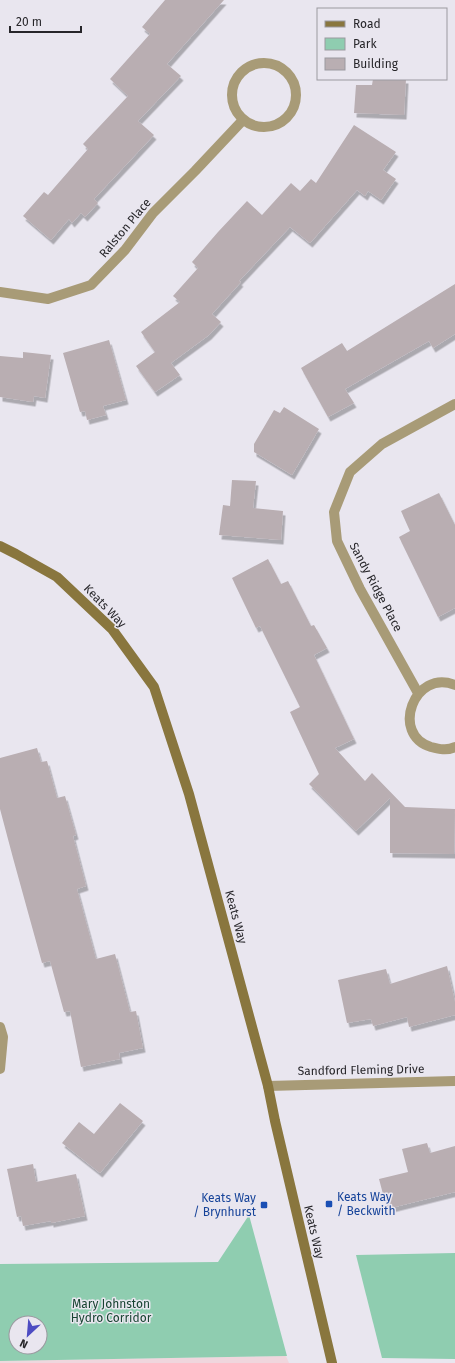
<svg xmlns="http://www.w3.org/2000/svg" width="455" height="1363" font-family="'Fira Sans',sans-serif">
  <defs>
    <filter id="shadow"><feDropShadow dx="2.5" dy="4.5" stdDeviation="0" flood-color="#0004"/></filter>
  </defs>
  <rect width="100%" height="100%" fill="#e9e6ef"/>
  <!-- education -->
  <polygon fill="#f0d6dd" points="286,1356 289,1363 0,1363 0,1361"/>
  <!-- green -->
  <g fill="#8fcdb0" fill-rule="evenodd">
    <path d="M249,1215L287,1356L0,1361V1264L218,1262ZM16,1323H40V1347H16Z"/>
    <polygon points="455,1253 455,1359 382,1358 356,1255"/>
  </g>
  <!-- building -->
  <g fill="#b9aeb2" filter="url(#shadow)">
    <polygon points="165,0 224,0 167,64 181,76 138,121 154,135 94,199 98,203 85,217 81,213 72,223 69,219 51,240 23,216 44,192 48,195 88,149 83,144 128,96 110,79 150,34 142,27"/>
    <polygon points="373,79 406,79 404,115 354,113 356,85 372,85"/>
    <polygon points="354,125 396,152 383,170 396,179 381,200 368,191 365,196 357,190 310,243 290,227 239,281 241,282 212,314 221,322 209,335 171,363 180,375 155,392 136,366 155,352 141,332 180,302 173,296 198,268 192,262 218,232 247,201 262,215 291,183 300,191 311,179 316,183"/>
    <polygon points="455,284 455,334 433,348 429,341 345,389 354,403 328,417 301,368 342,343 347,351"/>
    <polygon points="109,340 126,400 103,406 106,415 87,420 85,411 80,412 63,353"/>
    <polygon points="23,352 51,355 45,398 34,396 33,402 0,397 0,356 23,358"/>
    <polygon points="284,407 319,429 292,475 254,452 254,444 274,410 280,413"/>
    <polygon points="232,480 256,481 253,508 283,511 281,540 219,535 223,505 230,506"/>
    <polygon points="439,493 455,525 455,608 438,617 399,537 410,531 401,511"/>
    <polygon points="268,559 281,584 288,581 311,626 314,625 327,648 314,655 354,739 335,748 365,781 372,773 405,807 455,809 454,854 390,853 390,798 356,831 309,784 319,774 290,712 300,707 260,626 256,628 232,578"/>
    <polygon points="37,748 41,762 47,761 57,798 65,796 76,835 73,836 86,886 77,889 96,959 115,954 130,1012 136,1011 143,1048 119,1053 120,1059 81,1067 70,1011 64,1012 50,961 42,963 13,858 0,809 0,758"/>
    <polygon points="447,966 455,1002 455,1015 409,1027 407,1017 373,1026 371,1019 347,1023 338,980 386,969 390,984"/>
    <polygon points="120,1103 143,1121 100,1173 62,1143 79,1122 94,1134"/>
    <polygon points="427,1143 430,1153 455,1146 455,1192 387,1209 379,1179 408,1172 402,1149"/>
    <polygon points="33,1164 36,1182 76,1174 85,1216 51,1223 51,1221 23,1226 21,1216 17,1217 7,1169"/>
  </g>
  <g fill="none" stroke-linecap="round" stroke-linejoin="round">
    <!-- street -->
    <g stroke="#a89b77" stroke-width="10">
      <circle cx="264" cy="95" r="32"/>
      <polyline points="0,292 48,299 91,285 125,250 153,213 195,171 243,120"/>
      <path d="M455,685C414,668 390,735 431,747C439,749 447,751 455,747"/>
      <polyline points="418,693 360,589 337,541 334,512 350,472 382,444 455,404"/>
      <polyline points="0,1027 3,1037 0,1069"/>
      <polyline points="268,1086 455,1081"/>
    </g>
    <!-- secondary -->
    <polyline stroke="#89763e" stroke-width="10" points="0,546 16,554 57,577 112,629 154,687 189,794 268,1086 275,1121 332,1363"/>
  </g>
  <!-- markers -->
  <g fill="#1a4fb4" stroke="#e9e6ef" stroke-width="1.5">
    <rect x="325" y="1200" width="8" height="8" rx="2"/>
    <rect x="260" y="1201" width="8" height="8" rx="2"/>
  </g>
  <g text-anchor="middle" stroke-width="3" stroke-linejoin="round" paint-order="stroke">
    <!-- street labels -->
    <g font-size="12" fill="#27262a" stroke="#e9e6ef">
      <text transform="translate(125 228) rotate(-50)" y="4">Ralston Place</text>
      <text transform="translate(376 587) rotate(62)" y="4">Sandy Ridge Place</text>
      <text transform="translate(105 606) rotate(46)" y="4">Keats Way</text>
      <text transform="translate(236 917) rotate(75)" y="4">Keats Way</text>
      <text transform="translate(361 1070) rotate(-1)" y="4">Sandford Fleming Drive</text>
      <text transform="translate(314 1232) rotate(77)" y="4">Keats Way</text>
    </g>
    <!-- transit labels -->
    <g font-size="12" fill="#164399" stroke="#e9e6ef" text-anchor="start">
      <text x="337" y="1201">Keats Way<tspan x="337" dy="14">/ Beckwith</tspan></text>
      <text x="256" y="1202" text-anchor="end">Keats Way<tspan x="256" dy="14">/ Brynhurst</tspan></text>
    </g>
    <!-- park labels -->
    <g font-size="12" fill="#184432" stroke="#e9e6ef">
      <text x="111" y="1308">Mary Johnston<tspan x="111" dy="14">Hydro Corridor</tspan></text>
    </g>
  </g>
  <!-- legend -->
  <rect x="317" y="8" width="130" height="72" fill="#e9e6ef" stroke="#9b99a0"/>
  <rect x="325" y="21" width="20" height="6" fill="#89763e" stroke="#9b99a0"/>
  <text x="353" y="28" font-size="12" fill="#27262a">Road</text>
  <rect x="325" y="38" width="20" height="12" fill="#8fcdb0" stroke="#9b99a0"/>
  <text x="353" y="48" font-size="12" fill="#27262a">Park</text>
  <rect x="325" y="58" width="20" height="12" fill="#b9aeb2" stroke="#9b99a0"/>
  <text x="353" y="68" font-size="12" fill="#27262a">Building</text>
  <!-- north arrow -->
  <g transform="translate(28 1335) rotate(206)"><circle r="19" fill="#e9e6ef" stroke="#9b99a0"/>
  <path d="M0-3L7 15L0 10L-7 15Z" fill="#4d4cc2"/>
  <text y="-6" font-size="11" font-weight="bold" text-anchor="middle" fill="#27262a">N</text>
  </g>
  <!-- scale -->
  <path d="M10 26v6h71v-6" fill="none" stroke="#27262a" stroke-width="2"/>
  <text x="16" y="26" font-size="12" fill="#27262a" stroke="#e9e6ef" stroke-width="3" paint-order="stroke">20 m</text>
</svg>
